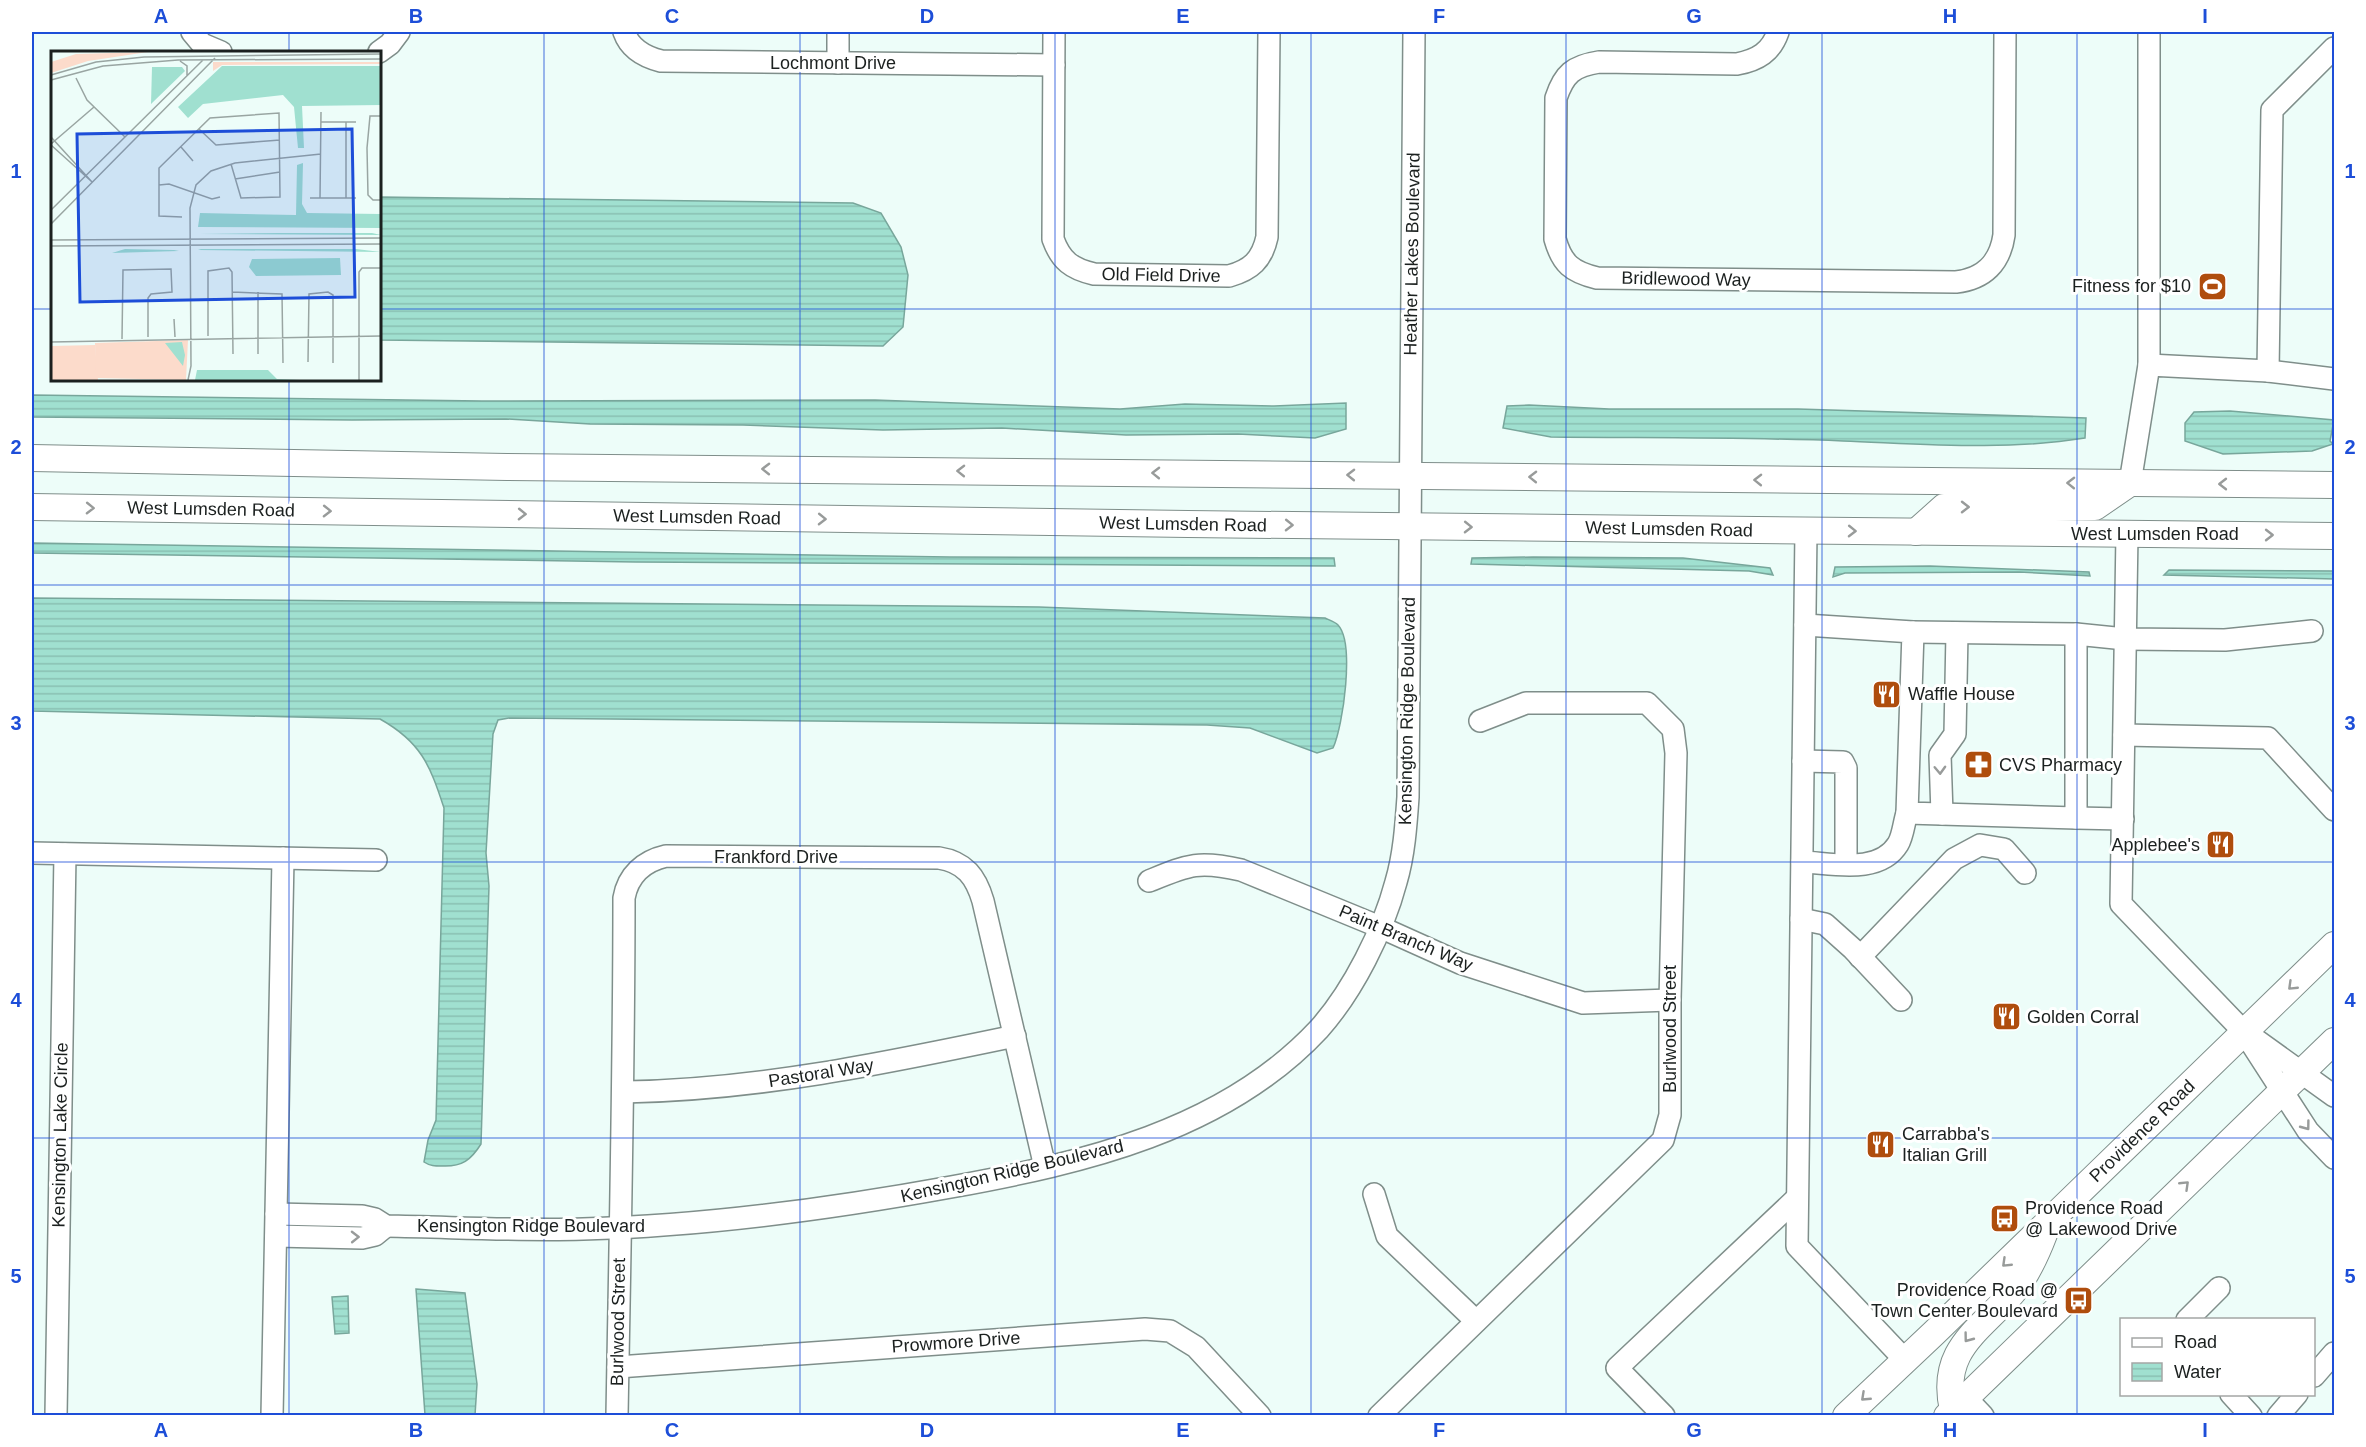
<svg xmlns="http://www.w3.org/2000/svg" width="2366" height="1447" font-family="Helvetica,sans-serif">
  <defs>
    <pattern id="water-rules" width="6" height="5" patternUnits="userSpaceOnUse" patternTransform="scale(1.5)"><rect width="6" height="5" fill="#a0e0d0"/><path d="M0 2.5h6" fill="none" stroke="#89c0b2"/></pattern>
  </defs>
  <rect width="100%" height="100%" fill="#edfdf9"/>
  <!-- water -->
  <g fill="url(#water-rules)" stroke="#78a69b" stroke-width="1.5">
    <polygon points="380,197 853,203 881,213 901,247 908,275 903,327 883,346 380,340"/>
    <polygon points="32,395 482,401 875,400 1120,409 1185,404 1274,406 1346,403 1346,429 1315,438 1238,434 1126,435 1002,428 883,430 743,425 590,424 506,419 352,420 32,417"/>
    <path d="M1529,405L1609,409H1798L2086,418L2085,438C2004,451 1924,444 1843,441C1746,437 1648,438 1551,437L1503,428L1507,406Z"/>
    <polygon points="2230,411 2334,420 2330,441 2333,444 2312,451 2223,454 2185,441 2185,423 2194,412"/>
    <polygon points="32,543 950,557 1334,558 1335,566 636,562 32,553"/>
    <polygon points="1533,557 1683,558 1770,568 1773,575 1749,571 1471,564 1472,558"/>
    <polygon points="1930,566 2089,572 2090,576 2019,572 1845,573 1833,577 1835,567"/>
    <polygon points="2169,570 2334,571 2334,579 2164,575"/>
    <path d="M32,598L1039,607L1325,618C1329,620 1335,622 1338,625C1355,643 1343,727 1333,748L1317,753L1250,728L1207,725L509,718L498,720L493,734L486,853L489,886L481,1144C471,1160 462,1167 442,1166C435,1166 430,1166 424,1162L428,1140L436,1120L444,808C430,765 421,742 380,719L32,711Z"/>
    <polygon points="416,1289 465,1293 477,1384 475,1415 425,1415"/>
    <polygon points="348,1296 349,1333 335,1334 332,1297"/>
  </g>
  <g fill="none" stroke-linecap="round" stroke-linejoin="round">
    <defs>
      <g id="minor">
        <polyline points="192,32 202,44 221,52"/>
        <path d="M624,32C630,49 645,57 661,61L1054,65"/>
        <path d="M1054,32L1053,239C1061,261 1072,269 1094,274L1229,276C1251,270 1262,260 1267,237L1269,32"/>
        <path d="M1778,32C1771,52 1758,60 1737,64L1599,62C1573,66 1564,74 1556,98L1555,239C1562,264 1572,272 1597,278L1956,282C1984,279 2000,263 2004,235L2005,32"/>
        <polyline points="2149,32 2149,365"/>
        <polyline points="379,52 390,44 399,32"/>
        <polyline points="838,63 838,32"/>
        <polyline points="2268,371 2334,379"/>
        <polyline points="2130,483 2149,365 2268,371 2272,110 2334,48"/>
        <polyline points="1806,531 1797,1246 1905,1360"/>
        <polyline points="2127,534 2121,904 2244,1032 2308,1131 2334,1158"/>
        <polyline points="1805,625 1913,632 1907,813 2076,818 2076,634 2125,639 2225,640 2312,631"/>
        <polyline points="1913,632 2076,634"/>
        <polyline points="2124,735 2268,738 2334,810"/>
        <polyline points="1803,761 1843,762 1846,768 1846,864"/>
        <polyline points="1942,814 1940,755 1955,734 1957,633"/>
        <polyline points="2076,818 2123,819"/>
        <polyline points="32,853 376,860"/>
        <path d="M1802,862C1832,863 1879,875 1898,844C1903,836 1904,822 1907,813"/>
        <path d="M1149,881C1188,865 1198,860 1241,870L1380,927L1460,963L1583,1003L1670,1000"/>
        <polyline points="1801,919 1825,924 1853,949 1901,1000"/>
        <polyline points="1860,957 1954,859 1980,845 2004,849 2025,873"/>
        <polyline points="2252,1037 2334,1096"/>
        <path d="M624,1092C757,1090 886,1063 1015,1036"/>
        <polyline points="1374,1194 1387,1236 1476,1321"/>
        <path d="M276,1214L362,1216L375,1219L386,1226C451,1227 518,1231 583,1229C706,1226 830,1209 951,1187C1083,1163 1224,1131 1319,1029C1353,991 1383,931 1396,882C1404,855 1406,826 1408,797L1414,32"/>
        <polyline points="276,1236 362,1238 375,1235 386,1226"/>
        <polyline points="2187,1320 2219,1288"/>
        <polyline points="618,1367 1145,1329 1170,1331 1196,1347 1260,1416"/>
        <polyline points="2314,1376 2334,1353"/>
        <polyline points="2231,1394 2251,1416"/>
        <polyline points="1965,1397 1983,1416"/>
        <polyline points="56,1416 65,854"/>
        <polyline points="272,1416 283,858"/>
        <path d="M617,1416C620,1243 624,1071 624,898C628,875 644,861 666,856L939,858C965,862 976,877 983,901L1045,1167"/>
        <polyline points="1379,1416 1663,1140 1670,1115 1670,1000 1676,753 1673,729 1647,703 1526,703 1480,721"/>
        <polyline points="1664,1416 1617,1368 1796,1199"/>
        <polyline points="2278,1416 2297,1394"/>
      </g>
      <g id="major">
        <polyline points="32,458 507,467 2334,485"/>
        <polyline points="32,507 1188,524 2334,536"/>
        <polyline points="1916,532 1944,507 2095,507 2130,483"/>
        <path d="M1953,1410C1939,1349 1980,1331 2013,1292C2027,1275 2036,1255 2044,1234"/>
        <polyline points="1846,1416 1934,1333 2334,945"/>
        <polyline points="1947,1416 2334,1041"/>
      </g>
    </defs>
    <!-- minor casing -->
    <use href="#minor" stroke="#7f8e8a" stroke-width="24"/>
    <!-- major casing -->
    <use href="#major" stroke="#7f8e8a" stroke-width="28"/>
    <!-- minor -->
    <use href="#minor" stroke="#fff" stroke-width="21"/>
    <!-- major -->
    <use href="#major" stroke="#fff" stroke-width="26"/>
  </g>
  <!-- one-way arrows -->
  <defs><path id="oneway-chevron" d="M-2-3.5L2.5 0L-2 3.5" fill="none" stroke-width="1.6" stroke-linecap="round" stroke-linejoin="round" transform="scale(1.5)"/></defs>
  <g stroke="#989b9a">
    <use href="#oneway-chevron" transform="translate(766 469) rotate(-179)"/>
    <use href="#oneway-chevron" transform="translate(961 471) rotate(-179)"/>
    <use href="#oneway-chevron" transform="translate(1156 473) rotate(-179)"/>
    <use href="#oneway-chevron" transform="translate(1351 475) rotate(-179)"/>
    <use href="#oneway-chevron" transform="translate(1533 477) rotate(-179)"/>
    <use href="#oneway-chevron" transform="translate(1758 480) rotate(-179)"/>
    <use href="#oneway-chevron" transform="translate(2071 483) rotate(-179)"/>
    <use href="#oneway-chevron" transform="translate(2223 484) rotate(-180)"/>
    <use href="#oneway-chevron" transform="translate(1965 507)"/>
    <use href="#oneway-chevron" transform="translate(90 508) rotate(1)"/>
    <use href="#oneway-chevron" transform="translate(327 511) rotate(1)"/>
    <use href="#oneway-chevron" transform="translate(522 514) rotate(1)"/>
    <use href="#oneway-chevron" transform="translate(822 519) rotate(1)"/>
    <use href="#oneway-chevron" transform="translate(1289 525) rotate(1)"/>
    <use href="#oneway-chevron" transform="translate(1468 527) rotate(1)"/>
    <use href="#oneway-chevron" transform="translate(1852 531) rotate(1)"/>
    <use href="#oneway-chevron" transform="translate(2269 535)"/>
    <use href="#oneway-chevron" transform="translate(1940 770) rotate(88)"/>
    <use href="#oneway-chevron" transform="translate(2292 986) rotate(136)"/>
    <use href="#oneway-chevron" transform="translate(2306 1126) rotate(53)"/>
    <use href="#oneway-chevron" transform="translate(2185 1185) rotate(-44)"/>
    <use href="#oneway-chevron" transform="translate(355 1237) rotate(-1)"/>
    <use href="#oneway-chevron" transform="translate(2006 1263) rotate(136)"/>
    <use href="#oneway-chevron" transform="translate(1968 1338) rotate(127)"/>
    <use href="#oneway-chevron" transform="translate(1865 1397) rotate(137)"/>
  </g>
  <!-- grid -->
  <path fill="none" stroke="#1d4ed8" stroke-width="1.5" stroke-opacity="0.55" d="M289,32V52M544,32V1416M800,32V1416M1055,32V1416M1311,32V1416M1566,32V1416M1822,32V1416M2077,32V1416M32,309H52M380,309H2334M289,380V1416M32,585H2334M32,862H2334M32,1138H2334"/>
  <!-- icons -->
  <defs>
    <symbol id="stadium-square" viewBox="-11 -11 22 22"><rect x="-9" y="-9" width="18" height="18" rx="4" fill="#af4d0d" stroke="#fff"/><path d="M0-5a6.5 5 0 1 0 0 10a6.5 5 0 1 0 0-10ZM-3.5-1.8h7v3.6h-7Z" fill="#fff"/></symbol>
    <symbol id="restaurant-square" viewBox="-11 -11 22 22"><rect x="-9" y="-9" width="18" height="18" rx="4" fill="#af4d0d" stroke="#fff"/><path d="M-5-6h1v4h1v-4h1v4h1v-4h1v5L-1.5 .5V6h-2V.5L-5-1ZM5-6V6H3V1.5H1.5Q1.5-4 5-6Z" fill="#fff"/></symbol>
    <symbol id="pharmacy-square" viewBox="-11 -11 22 22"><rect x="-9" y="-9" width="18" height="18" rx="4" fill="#af4d0d" stroke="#fff"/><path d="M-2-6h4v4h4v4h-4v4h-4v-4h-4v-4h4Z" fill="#fff"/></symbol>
    <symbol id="bus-square" viewBox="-11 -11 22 22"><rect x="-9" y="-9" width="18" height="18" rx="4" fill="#af4d0d" stroke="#fff"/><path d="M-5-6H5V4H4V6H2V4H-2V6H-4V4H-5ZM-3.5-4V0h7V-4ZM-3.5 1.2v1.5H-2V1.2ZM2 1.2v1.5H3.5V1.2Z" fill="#fff"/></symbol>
  </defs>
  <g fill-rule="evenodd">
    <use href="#stadium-square" x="2196" y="270" width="33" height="33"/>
    <use href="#restaurant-square" x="1870" y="678" width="33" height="33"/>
    <use href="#pharmacy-square" x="1962" y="748" width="33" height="33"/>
    <use href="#restaurant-square" x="2204" y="828" width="33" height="33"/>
    <use href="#restaurant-square" x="1990" y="1000" width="33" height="33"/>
    <use href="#restaurant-square" x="1864" y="1128" width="33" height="33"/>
    <use href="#bus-square" x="1988" y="1202" width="33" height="33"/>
    <use href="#bus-square" x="2062" y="1284" width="33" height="33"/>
  </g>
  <g text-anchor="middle" stroke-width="6" stroke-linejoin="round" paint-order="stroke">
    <!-- street labels -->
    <g font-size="18" fill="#1b201f" stroke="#fff">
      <text x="833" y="69">Lochmont Drive</text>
      <text transform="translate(1412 254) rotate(-89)" y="6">Heather Lakes Boulevard</text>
      <text transform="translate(1161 275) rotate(1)" y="6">Old Field Drive</text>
      <text transform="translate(1686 279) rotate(1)" y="6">Bridlewood Way</text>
      <text transform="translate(211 509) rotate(1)" y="6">West Lumsden Road</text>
      <text transform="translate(697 517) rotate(1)" y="6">West Lumsden Road</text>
      <text transform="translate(1183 524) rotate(1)" y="6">West Lumsden Road</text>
      <text transform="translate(1669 529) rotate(1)" y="6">West Lumsden Road</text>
      <text x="2155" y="540">West Lumsden Road</text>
      <text transform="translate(1407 711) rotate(-89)" y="6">Kensington Ridge Boulevard</text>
      <text x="776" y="863">Frankford Drive</text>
      <text transform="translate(1406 938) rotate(23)" y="6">Paint Branch Way</text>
      <text transform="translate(1670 1029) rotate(-90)" y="6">Burlwood Street</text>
      <text transform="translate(821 1073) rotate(-9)" y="6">Pastoral Way</text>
      <text transform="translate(2142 1131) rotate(-44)" y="6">Providence Road</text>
      <text transform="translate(60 1135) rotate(-89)" y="6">Kensington Lake Circle</text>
      <text transform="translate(1012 1171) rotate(-13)" y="6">Kensington Ridge Boulevard</text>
      <text x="531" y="1232">Kensington Ridge Boulevard</text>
      <text transform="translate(618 1322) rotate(-89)" y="6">Burlwood Street</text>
      <text transform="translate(956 1342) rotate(-4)" y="6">Prowmore Drive</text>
    </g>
    <!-- poi labels -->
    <g font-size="18" fill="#1b201f" stroke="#fff" text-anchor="start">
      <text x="2191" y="292" text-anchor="end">Fitness for $10</text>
      <text x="1908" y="700">Waffle House</text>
      <text x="1999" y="771">CVS Pharmacy</text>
      <text x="2200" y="851" text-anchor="end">Applebee's</text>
      <text x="2027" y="1023">Golden Corral</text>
      <text x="1902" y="1140">Carrabba's<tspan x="1902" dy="21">Italian Grill</tspan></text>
      <text x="2025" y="1214">Providence Road<tspan x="2025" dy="21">@ Lakewood Drive</tspan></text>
      <text x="2058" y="1296" text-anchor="end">Providence Road @<tspan x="2058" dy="21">Town Center Boulevard</tspan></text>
    </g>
  </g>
  <!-- overview -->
  <g transform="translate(51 51)">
    <rect width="330" height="330" fill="#edfdf9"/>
    <path d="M44,294L47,329H0V295Z" fill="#fcdbcb"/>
    <path d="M97,1L37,10L0,22V11L25,3ZM137,289L135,329L45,327L44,292Z" fill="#fcdbcb"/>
    <path d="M162,11H330V13L171,14L162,20Z" fill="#fcdbcb"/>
    <path d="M52,312H76V327H52Z" fill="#fcdbcb"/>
    <path d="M171,15H330V54L251,55L253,97H247L243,56L232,44L152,53L137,67L127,56ZM101,16H131L134,20L100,53ZM252,112L251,153L256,162L330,163V177L147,176L149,162L245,164L246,114ZM229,182H321L330,184L148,183ZM74,198L123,199L128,200L61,202ZM305,198L330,201L147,199L150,198ZM289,207L290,224L205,225L198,216L201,208ZM131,291L134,304L132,315L114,292ZM146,319H217L226,328L249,329H144Z" fill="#a0e0d0"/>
    <path fill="none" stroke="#99a5a2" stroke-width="1.5" d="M129,10L136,15V25M0,24L45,11L93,6L330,3M25,27L36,49L74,86M0,29L52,15L127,9L330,8M330,65H319L316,97L317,144L322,149H330M270,71H305M295,71V147M148,78L165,94L229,89M0,86L41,131M0,93L43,56M0,94L40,130M130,96L142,110M184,128L229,121M108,134L118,133L161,148L169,146M259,147H305M269,147L270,61M0,159L152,9M131,166L108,165V117L159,67L228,62L229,146L190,147L180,113M0,173L164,7M0,189L330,187M0,195L330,193M181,241L231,243L232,312M207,241V303M123,268L124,286M157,285V220L178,217L181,221L182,303M71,288L72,219L120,218L121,241L100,243L97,247V286M0,291L330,285M257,311L258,243L277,241L282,244V312M137,329L140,315L139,157L145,134L160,120L184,112L270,103M308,329V221L311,217H330"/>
    <path fill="#1d4ed8" fill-opacity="0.15" stroke="#1d4ed8" stroke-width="3" d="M301,78L304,246L29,251L26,83Z"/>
    <rect width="330" height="330" fill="none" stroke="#1b201f" stroke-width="3"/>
  </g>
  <!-- border -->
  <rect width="2366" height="1447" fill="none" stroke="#ffffff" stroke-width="66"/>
  <!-- legend -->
  <rect x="2120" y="1318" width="195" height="78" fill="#ffffff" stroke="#a4a6a5" stroke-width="1.5"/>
  <rect x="2132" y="1338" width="30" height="9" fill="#ffffff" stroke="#a4a6a5" stroke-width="1.5"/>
  <text x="2174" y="1348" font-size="18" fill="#1b201f">Road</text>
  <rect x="2132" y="1363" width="30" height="18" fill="url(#water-rules)" stroke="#a4a6a5" stroke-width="1.5"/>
  <text x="2174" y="1378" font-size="18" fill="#1b201f">Water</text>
  <rect x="33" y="33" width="2300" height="1381" fill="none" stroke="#1d4ed8" stroke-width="2"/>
  <g font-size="20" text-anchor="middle" font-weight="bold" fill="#1d4ed8">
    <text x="161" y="23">A</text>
    <text x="416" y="23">B</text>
    <text x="672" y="23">C</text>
    <text x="927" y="23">D</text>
    <text x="1183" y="23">E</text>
    <text x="1439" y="23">F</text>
    <text x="1694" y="23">G</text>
    <text x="1950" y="23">H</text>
    <text x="2205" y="23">I</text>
    <text x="16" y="178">1</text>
    <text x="2350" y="178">1</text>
    <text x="16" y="454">2</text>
    <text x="2350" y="454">2</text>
    <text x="16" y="730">3</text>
    <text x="2350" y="730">3</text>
    <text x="16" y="1007">4</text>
    <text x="2350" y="1007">4</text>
    <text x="16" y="1283">5</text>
    <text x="2350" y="1283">5</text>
    <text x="161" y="1437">A</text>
    <text x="416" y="1437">B</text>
    <text x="672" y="1437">C</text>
    <text x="927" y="1437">D</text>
    <text x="1183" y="1437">E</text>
    <text x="1439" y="1437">F</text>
    <text x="1694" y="1437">G</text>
    <text x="1950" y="1437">H</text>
    <text x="2205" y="1437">I</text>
  </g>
</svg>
